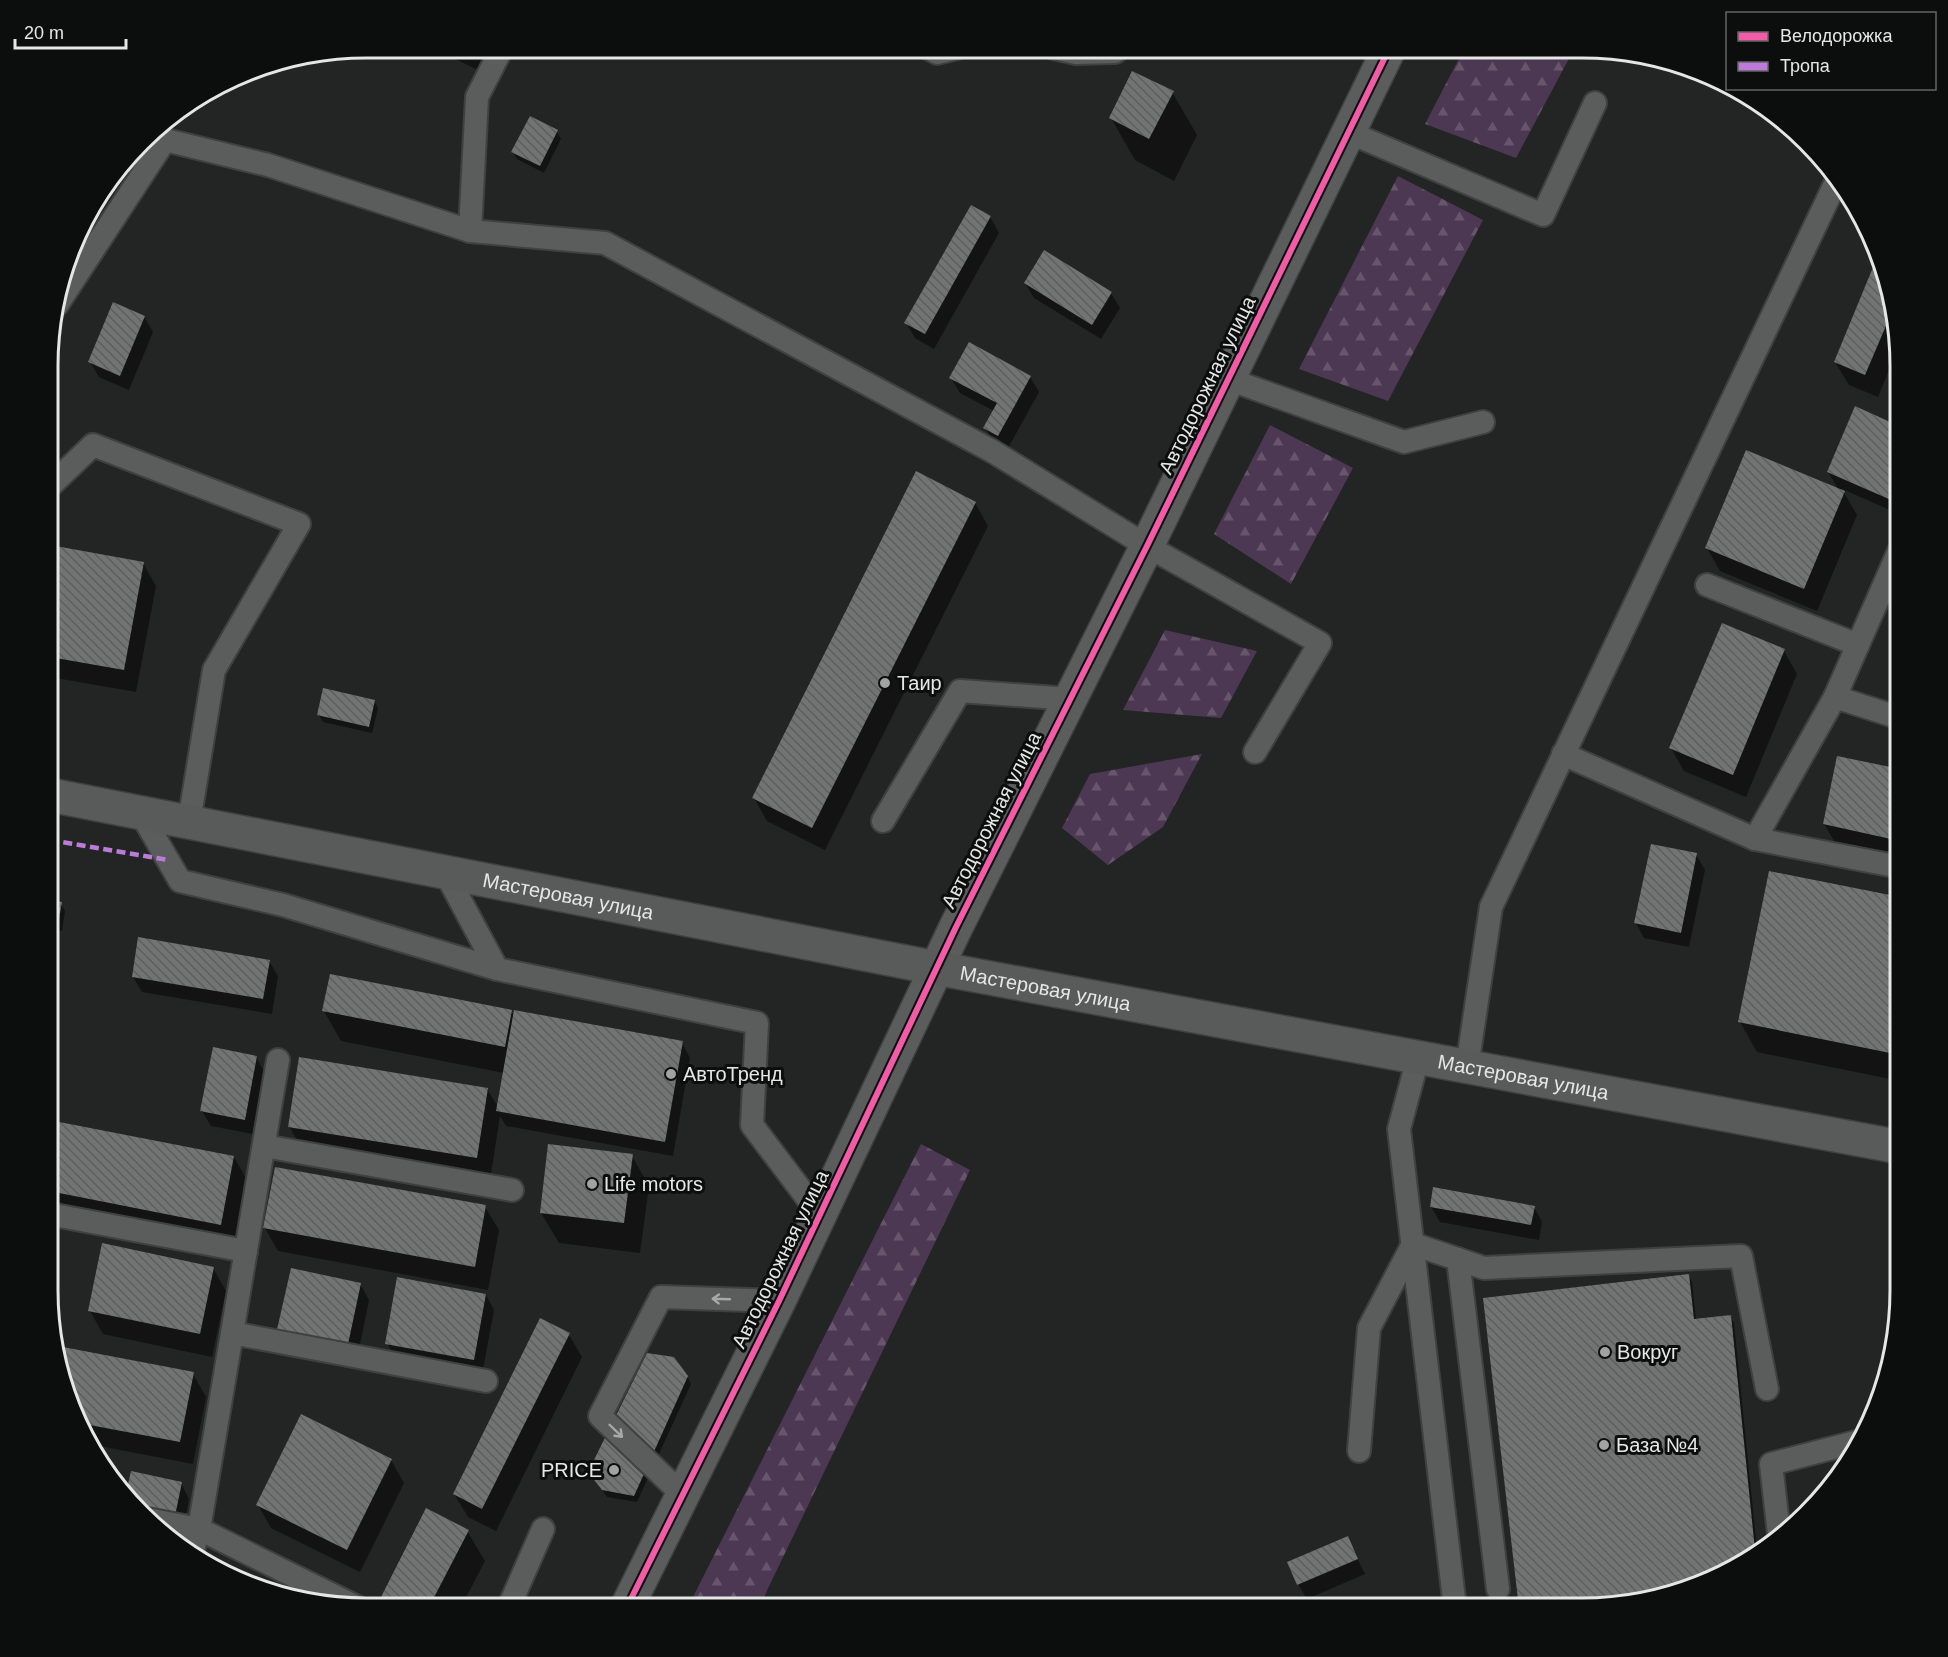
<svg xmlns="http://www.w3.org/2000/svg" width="1948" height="1657" font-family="Arial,sans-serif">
  <defs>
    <pattern id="forest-firs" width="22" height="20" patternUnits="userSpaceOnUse" patternTransform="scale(1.5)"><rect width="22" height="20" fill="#4c3852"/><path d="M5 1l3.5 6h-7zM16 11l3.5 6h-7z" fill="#66556b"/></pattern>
    <pattern id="building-back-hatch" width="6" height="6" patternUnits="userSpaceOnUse" patternTransform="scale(1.5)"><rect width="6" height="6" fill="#717472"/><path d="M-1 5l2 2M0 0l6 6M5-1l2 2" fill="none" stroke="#5d5f5e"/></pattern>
  </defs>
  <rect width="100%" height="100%" fill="#222523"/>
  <!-- forest -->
  <g fill="url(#forest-firs)">
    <polygon points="1464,49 1574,49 1516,158 1425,124"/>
    <polygon points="1398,176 1483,220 1388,401 1299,369"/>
    <polygon points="1270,425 1353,468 1291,584 1214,534"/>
    <polygon points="1165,630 1257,651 1221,718 1123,710"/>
    <polygon points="1202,754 1163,827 1108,865 1062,828 1090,774"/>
    <polygon points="921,1144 970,1170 758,1609 687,1609"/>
  </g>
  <!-- shadow -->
  <g fill="#0007">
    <polygon points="433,48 509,48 494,78"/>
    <polygon points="1172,92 1197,135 1174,181 1135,160 1111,118"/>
    <polygon points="557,132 561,139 544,173 517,159 513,152"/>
    <polygon points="990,217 999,233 934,349 915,338 906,323"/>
    <polygon points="1877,262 1899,345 1878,397 1849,385 1835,362"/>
    <polygon points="1025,283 1111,293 1120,308 1101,339 1034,298"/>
    <polygon points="144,317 153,332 129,390 99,377 90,362"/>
    <polygon points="1030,377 1039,392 1007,450 994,443 985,428 994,411 960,393 951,378"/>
    <polygon points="1855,408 1899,427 1899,514 1842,489 1857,515 1817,611 1720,571 1707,548 1839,490 1828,472"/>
    <polygon points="975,503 988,526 825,850 767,821 754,798"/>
    <polygon points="50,546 143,563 156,586 136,692 50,677"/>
    <polygon points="1784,651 1797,674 1746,797 1684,771 1671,748"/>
    <polygon points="374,701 378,708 372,733 323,722 319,715"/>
    <polygon points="1900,771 1900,867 1842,854 1824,824"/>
    <polygon points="1696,855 1705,870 1689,947 1644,938 1636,923"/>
    <polygon points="1900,899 1900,1081 1757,1052 1740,1022"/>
    <polygon points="50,902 61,904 65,911 62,931 50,929"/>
    <polygon points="269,961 278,976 272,1014 142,992 133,977"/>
    <polygon points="324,1011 511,1011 515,1017 682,1043 690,1058 673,1156 506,1126 500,1116 490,1180 302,1149 289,1126 487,1089 498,1107 504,1073 341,1041"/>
    <polygon points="256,1057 265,1073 253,1134 211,1126 202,1111"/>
    <polygon points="49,1121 234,1157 247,1180 234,1247 49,1211"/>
    <polygon points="632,1156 649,1186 640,1253 559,1243 541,1213"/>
    <polygon points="485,1207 499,1230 488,1290 278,1251 265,1228"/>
    <polygon points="1431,1207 1534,1207 1542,1222 1539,1240 1440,1222"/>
    <polygon points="213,1268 226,1291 212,1357 103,1334 90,1311"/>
    <polygon points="1688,1275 1692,1282 1696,1320 1730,1316 1734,1323 1757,1549 1704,1585 1602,1608 1521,1608 1485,1300"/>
    <polygon points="360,1284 369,1300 356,1364 278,1334"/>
    <polygon points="486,1295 494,1310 482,1375 396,1359 387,1343"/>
    <polygon points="569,1335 582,1357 496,1531 468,1517 454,1494"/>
    <polygon points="193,1374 206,1397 193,1464 94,1445 72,1413"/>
    <polygon points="687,1376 691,1384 637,1502 607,1497 594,1479"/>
    <polygon points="391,1460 404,1483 360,1572 271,1528 258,1505"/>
    <polygon points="181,1483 189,1499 183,1530 141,1515 127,1495"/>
    <polygon points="467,1531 485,1561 460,1609 381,1609 378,1605"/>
    <polygon points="1347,1538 1365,1574 1307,1599 1298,1584"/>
  </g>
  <!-- building -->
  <g fill="url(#building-back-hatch)">
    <polygon points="465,48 485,48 481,56"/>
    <polygon points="1132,71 1174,91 1149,139 1109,118"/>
    <polygon points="530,116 558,130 540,166 511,152"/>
    <polygon points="971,205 991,216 925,334 904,323"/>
    <polygon points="1044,250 1112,292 1092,325 1024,283"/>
    <polygon points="1876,260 1891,314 1865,375 1834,362"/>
    <polygon points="113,302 145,316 120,376 88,362"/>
    <polygon points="969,342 1031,376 998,436 983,428 997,403 949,378"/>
    <polygon points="1855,406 1899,426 1898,503 1827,472"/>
    <polygon points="1746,450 1845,491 1804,589 1705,548"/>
    <polygon points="916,471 976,502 812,828 752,798"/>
    <polygon points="50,545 144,562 124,670 50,657"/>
    <polygon points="1722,623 1785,649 1733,775 1669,748"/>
    <polygon points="323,688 375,700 369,727 317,715"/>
    <polygon points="1837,756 1900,769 1900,841 1823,824"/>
    <polygon points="1651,844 1697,853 1681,933 1634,923"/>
    <polygon points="1769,871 1900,897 1900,1055 1738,1022"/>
    <polygon points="50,900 62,902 58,924 50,923"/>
    <polygon points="138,937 270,960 263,999 132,977"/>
    <polygon points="330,974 512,1010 505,1047 322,1011"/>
    <polygon points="514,1010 683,1041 665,1142 496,1111"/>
    <polygon points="213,1047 257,1056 245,1120 200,1111"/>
    <polygon points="299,1057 488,1088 477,1158 288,1127"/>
    <polygon points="49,1120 234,1156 221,1225 49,1191"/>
    <polygon points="548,1144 633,1154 624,1223 540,1213"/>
    <polygon points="275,1167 486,1205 475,1267 263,1228"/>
    <polygon points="1433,1187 1535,1206 1531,1225 1430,1207"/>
    <polygon points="102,1243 214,1267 200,1334 88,1311"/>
    <polygon points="291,1268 361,1283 347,1349 276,1334"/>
    <polygon points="1689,1274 1694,1319 1731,1315 1755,1550 1704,1585 1602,1608 1519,1608 1483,1298"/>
    <polygon points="397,1277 486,1294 474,1360 385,1344"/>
    <polygon points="540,1318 570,1333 482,1509 453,1494"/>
    <polygon points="63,1347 194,1372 180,1442 79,1423 72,1413 60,1362"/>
    <polygon points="647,1353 674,1357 688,1376 634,1496 602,1490 588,1472"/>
    <polygon points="301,1414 392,1459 347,1550 256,1505"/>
    <polygon points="131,1471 182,1482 175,1516 135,1507 126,1493"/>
    <polygon points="426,1508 469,1530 428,1609 384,1609 377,1605"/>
    <polygon points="1348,1536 1358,1559 1297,1585 1287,1562"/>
  </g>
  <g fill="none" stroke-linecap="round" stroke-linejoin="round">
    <defs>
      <g id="lane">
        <polyline points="928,48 937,53 957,48"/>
        <polyline points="1054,48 1076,53 1115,52 1120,48"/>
        <polyline points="1348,132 1543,215 1595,103"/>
        <polyline points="149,136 268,165 470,231 605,243 992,451 1147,546 1320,643 1255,752"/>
        <polyline points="470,231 477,97 502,48"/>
        <polyline points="57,305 165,140"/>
        <polyline points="1228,379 1404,442 1483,422"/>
        <polyline points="50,486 93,445 299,524 214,670 189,822"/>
        <polyline points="1707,585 1858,645"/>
        <polyline points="1835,697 1900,718"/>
        <polyline points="1563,754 1755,839 1835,697 1899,551"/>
        <polyline points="140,812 180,881 283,905 497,969"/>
        <polyline points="883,821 960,691 1070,699"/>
        <polyline points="1755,839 1900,867"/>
        <polyline points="445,872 497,969 757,1023 752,1125 820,1215"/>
        <polyline points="1418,1058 1399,1129 1455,1608"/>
        <polyline points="1467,1067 1491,907 1836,182"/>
        <polyline points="264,1146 512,1190"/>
        <polyline points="49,1214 246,1251"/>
        <polyline points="1458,1259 1498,1589"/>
        <polyline points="232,1333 486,1381"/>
        <polyline points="1359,1451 1369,1328 1413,1244 1484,1268 1741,1256 1767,1389"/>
        <polyline points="683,1495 600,1416 661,1297 779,1301"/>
        <polyline points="147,1519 199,1529 357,1607"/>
        <polyline points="1779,1534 1771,1464 1856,1442"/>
        <polyline points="193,1550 199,1529 278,1060"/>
        <polyline points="508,1609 543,1529"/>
      </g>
      <polyline id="street" points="626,1609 779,1301 956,927 1147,546 1389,49"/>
      <g id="secondary">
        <path id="s1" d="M50,795L936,968L1900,1147"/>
      </g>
    </defs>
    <!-- lane casing -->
    <use href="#lane" stroke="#3f4140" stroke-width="26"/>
    <!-- street casing -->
    <use href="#street" stroke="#3f4140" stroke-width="36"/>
    <!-- secondary casing -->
    <use href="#secondary" stroke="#3f4140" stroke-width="36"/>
    <!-- lane -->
    <use href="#lane" stroke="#5b5d5c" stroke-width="22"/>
    <!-- street -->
    <use href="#street" stroke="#5b5d5c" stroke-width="33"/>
    <!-- secondary -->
    <use href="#secondary" stroke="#595b5a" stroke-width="33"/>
    <!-- quiet -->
    <polyline stroke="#bd7bd9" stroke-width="4.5" stroke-dasharray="9 4.5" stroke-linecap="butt" points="50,840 168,860"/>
    <defs>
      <polyline id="cycleway" points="626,1609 779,1301 956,927 1147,546 1389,49"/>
    </defs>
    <!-- cycleway casing -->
    <use href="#cycleway" stroke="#0c0e0d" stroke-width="10"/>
    <!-- cycleway -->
    <use href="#cycleway" stroke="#f35aa7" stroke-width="6"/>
  </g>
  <!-- one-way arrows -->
  <defs><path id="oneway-shaft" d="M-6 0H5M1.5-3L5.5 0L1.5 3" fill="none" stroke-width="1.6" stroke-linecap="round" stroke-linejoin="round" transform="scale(1.5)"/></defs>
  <g stroke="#a6a9a7">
    <use href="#oneway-shaft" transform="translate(721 1299) rotate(-178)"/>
    <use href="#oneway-shaft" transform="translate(616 1431) rotate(44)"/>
  </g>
  <!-- markers -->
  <g fill="#a0a3a1" stroke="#0c0e0d" stroke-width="2">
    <circle cx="885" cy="683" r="6"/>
    <circle cx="671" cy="1074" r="6"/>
    <circle cx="592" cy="1184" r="6"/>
    <circle cx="1605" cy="1352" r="6"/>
    <circle cx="1604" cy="1445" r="6"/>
    <circle cx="614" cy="1470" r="6"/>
  </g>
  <g text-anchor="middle" stroke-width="6" stroke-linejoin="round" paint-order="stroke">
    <!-- street labels -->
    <g font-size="20" fill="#e4e7e5" stroke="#0c0e0d">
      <text transform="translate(1207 385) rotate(-64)" y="7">Автодорожная улица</text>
      <text transform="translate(991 820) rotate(-63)" y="7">Автодорожная улица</text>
      <text dy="7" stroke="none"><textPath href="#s1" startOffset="528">Мастеровая улица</textPath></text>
      <text dy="7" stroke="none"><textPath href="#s1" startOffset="1014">Мастеровая улица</textPath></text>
      <text dy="7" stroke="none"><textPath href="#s1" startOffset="1500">Мастеровая улица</textPath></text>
      <text transform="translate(780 1259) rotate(-64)" y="7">Автодорожная улица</text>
    </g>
    <!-- poi labels -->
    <g font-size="20" fill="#e4e7e5" stroke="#0c0e0d" text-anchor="start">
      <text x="897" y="690">Таир</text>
      <text x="683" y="1081">АвтоТренд</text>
      <text x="604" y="1191">Life motors</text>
      <text x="1617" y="1359">Вокруг</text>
      <text x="1616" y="1452">База №4</text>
      <text x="602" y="1477" text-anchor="end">PRICE</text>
    </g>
  </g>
  <!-- crop -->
  <path d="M0 0H1948V1657H0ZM366 58H1582A308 308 0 0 1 1890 366V1290A308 308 0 0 1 1582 1598H366A308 308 0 0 1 58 1290V366A308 308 0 0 1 366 58Z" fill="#0c0e0d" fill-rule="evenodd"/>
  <path fill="none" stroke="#e4e7e5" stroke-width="3" d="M366 58H1582A308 308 0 0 1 1890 366V1290A308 308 0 0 1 1582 1598H366A308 308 0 0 1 58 1290V366A308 308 0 0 1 366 58Z"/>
  <!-- legend -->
  <rect x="1726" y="12" width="210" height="78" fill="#0c0e0d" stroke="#626563" stroke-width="1.5"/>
  <rect x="1738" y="32" width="30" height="9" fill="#f35aa7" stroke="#626563" stroke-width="1.5"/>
  <text x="1780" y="42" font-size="18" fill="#e4e7e5">Велодорожка</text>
  <rect x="1738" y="62" width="30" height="9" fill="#bd7bd9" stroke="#626563" stroke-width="1.5"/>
  <text x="1780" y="72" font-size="18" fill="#e4e7e5">Тропа</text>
  <!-- scale -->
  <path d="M15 39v9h111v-9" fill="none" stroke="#e4e7e5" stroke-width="3"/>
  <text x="24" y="39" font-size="18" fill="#e4e7e5" stroke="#0c0e0d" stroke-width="4.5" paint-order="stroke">20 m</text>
</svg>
